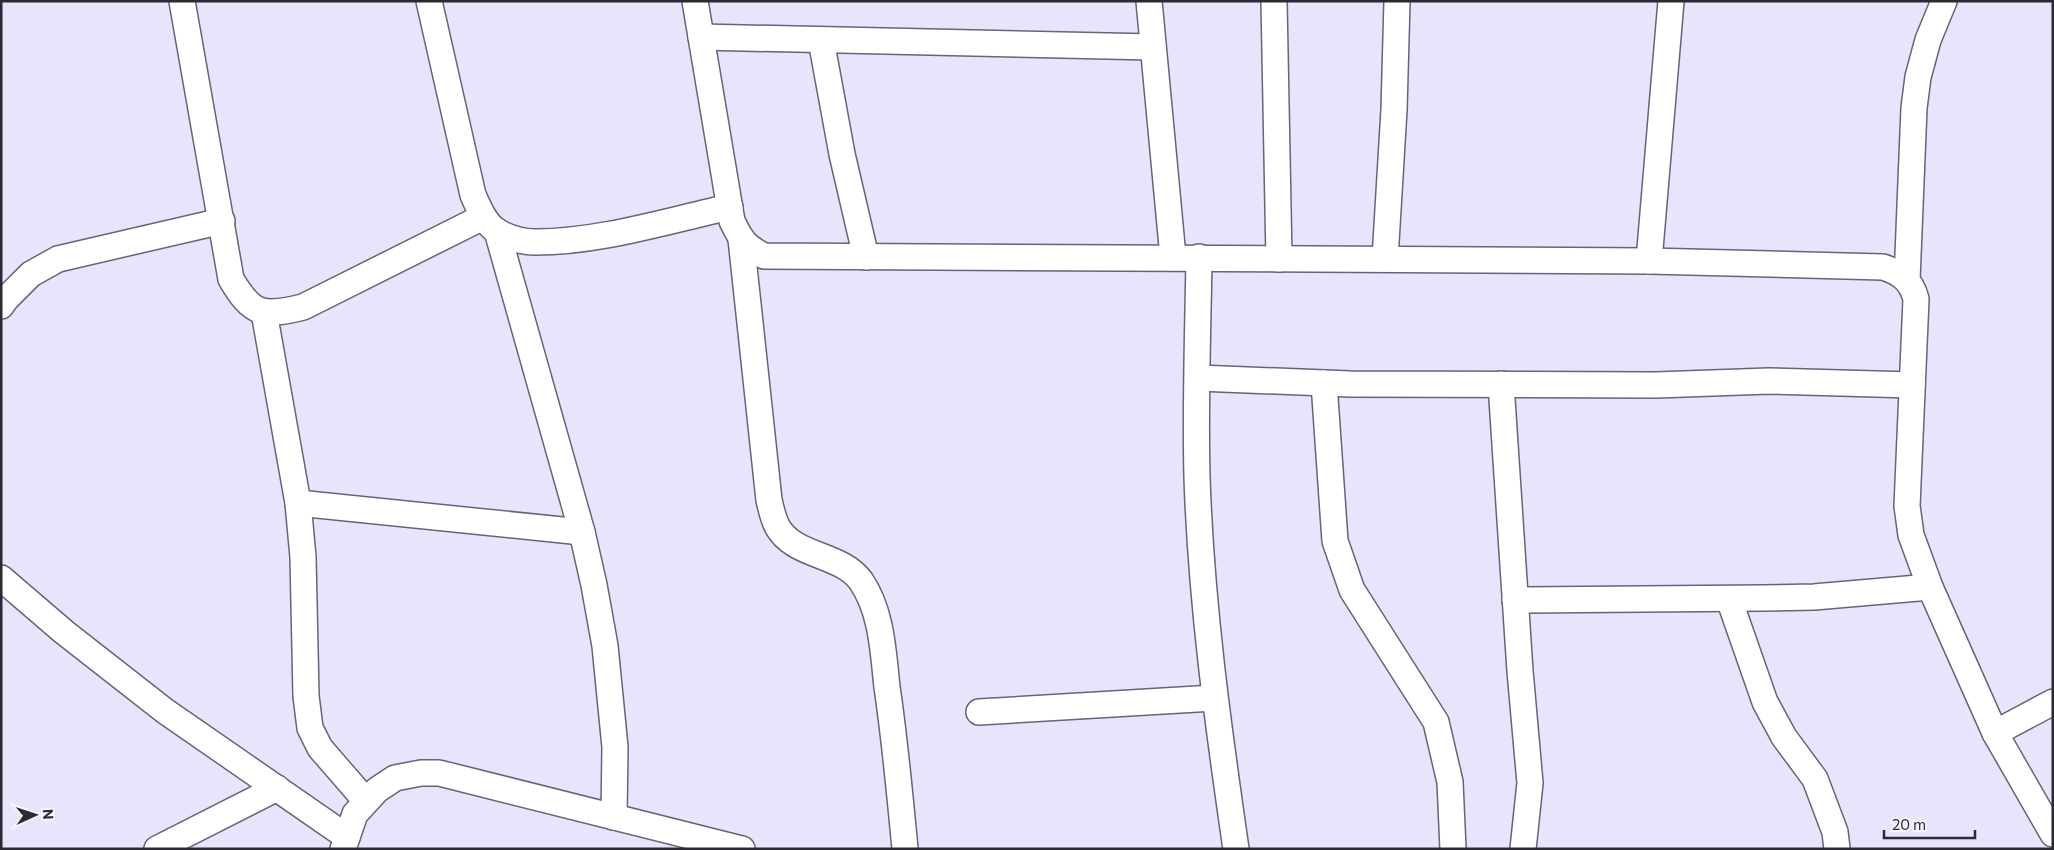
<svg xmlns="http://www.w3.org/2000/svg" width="2054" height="850" font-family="Commissioner,sans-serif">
  <rect width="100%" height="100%" fill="#e9e4fc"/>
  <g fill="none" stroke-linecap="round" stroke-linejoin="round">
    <defs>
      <g id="minor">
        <path d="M182,1L231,279C252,315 263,317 303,307L483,217"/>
        <path d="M429,1L473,195C479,208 485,224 498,232C509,238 523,242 535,242C600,242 666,221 730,207"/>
        <path d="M695,1L732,221C741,240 745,246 764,256L1649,261L1883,267C1901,273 1911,280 1916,299L1907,506L1911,535L1930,587L1995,733L2053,834"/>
        <polyline points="1149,1 1173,257"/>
        <polyline points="1274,1 1279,259"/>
        <polyline points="701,37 1153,47"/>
        <polyline points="821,40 842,154 866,257"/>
        <polyline points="497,231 582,532 594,585 605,646 615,747 614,817"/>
        <path d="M741,239L769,500C771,509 773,518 777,526C793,557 841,553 861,581C882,612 883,651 887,687C895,741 900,795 905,849"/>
        <path d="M1199,257C1198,330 1195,404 1197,477C1201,602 1218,725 1236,849"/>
        <polyline points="1385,259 1394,110 1397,1"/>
        <polyline points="1649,261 1671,1"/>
        <polyline points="1907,280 1914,108 1918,77 1928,40 1944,1"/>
        <polyline points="1,306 6,299 31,274 58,259 222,221"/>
        <polyline points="264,312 298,503 303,557 306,696 310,728 320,748 366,801"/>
        <polyline points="1198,378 1350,384 1656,385 1769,381 1912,385"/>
        <polyline points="1324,383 1335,541 1352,590 1436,722 1450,782 1453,849"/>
        <polyline points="1501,384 1520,671 1530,783 1523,849"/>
        <polyline points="298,503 582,532"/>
        <polyline points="1,578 64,632 165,711 347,837"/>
        <polyline points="1729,599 1765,702 1784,737 1815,779 1835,832 1837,849"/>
        <polyline points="1515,600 1762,598 1814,597 1930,587"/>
        <polyline points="979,712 1214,698"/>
        <polyline points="1995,733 2053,702"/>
        <polyline points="157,849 277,788"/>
        <polyline points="343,849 355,814 377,790 395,778 421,773 439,773 742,849"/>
      </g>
    </defs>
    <!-- minor casing -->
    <use href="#minor" stroke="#686378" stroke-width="28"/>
    <!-- minor -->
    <use href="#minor" stroke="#fff" stroke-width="25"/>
  </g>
  <!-- border -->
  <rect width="2054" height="850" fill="none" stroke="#2b2a32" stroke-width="5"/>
  <!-- north arrow -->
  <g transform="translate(35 815) rotate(87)" stroke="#f6f4fe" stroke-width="4" paint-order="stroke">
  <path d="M0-4L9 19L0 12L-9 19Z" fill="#2b2a32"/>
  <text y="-8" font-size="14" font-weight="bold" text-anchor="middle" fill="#2b2a32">N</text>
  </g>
  <!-- scale -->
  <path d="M1884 830v8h91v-8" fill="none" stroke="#2b2a32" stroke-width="2.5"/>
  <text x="1892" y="830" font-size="15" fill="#2b2a32" stroke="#f6f4fe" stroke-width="4" paint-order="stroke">20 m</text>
</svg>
